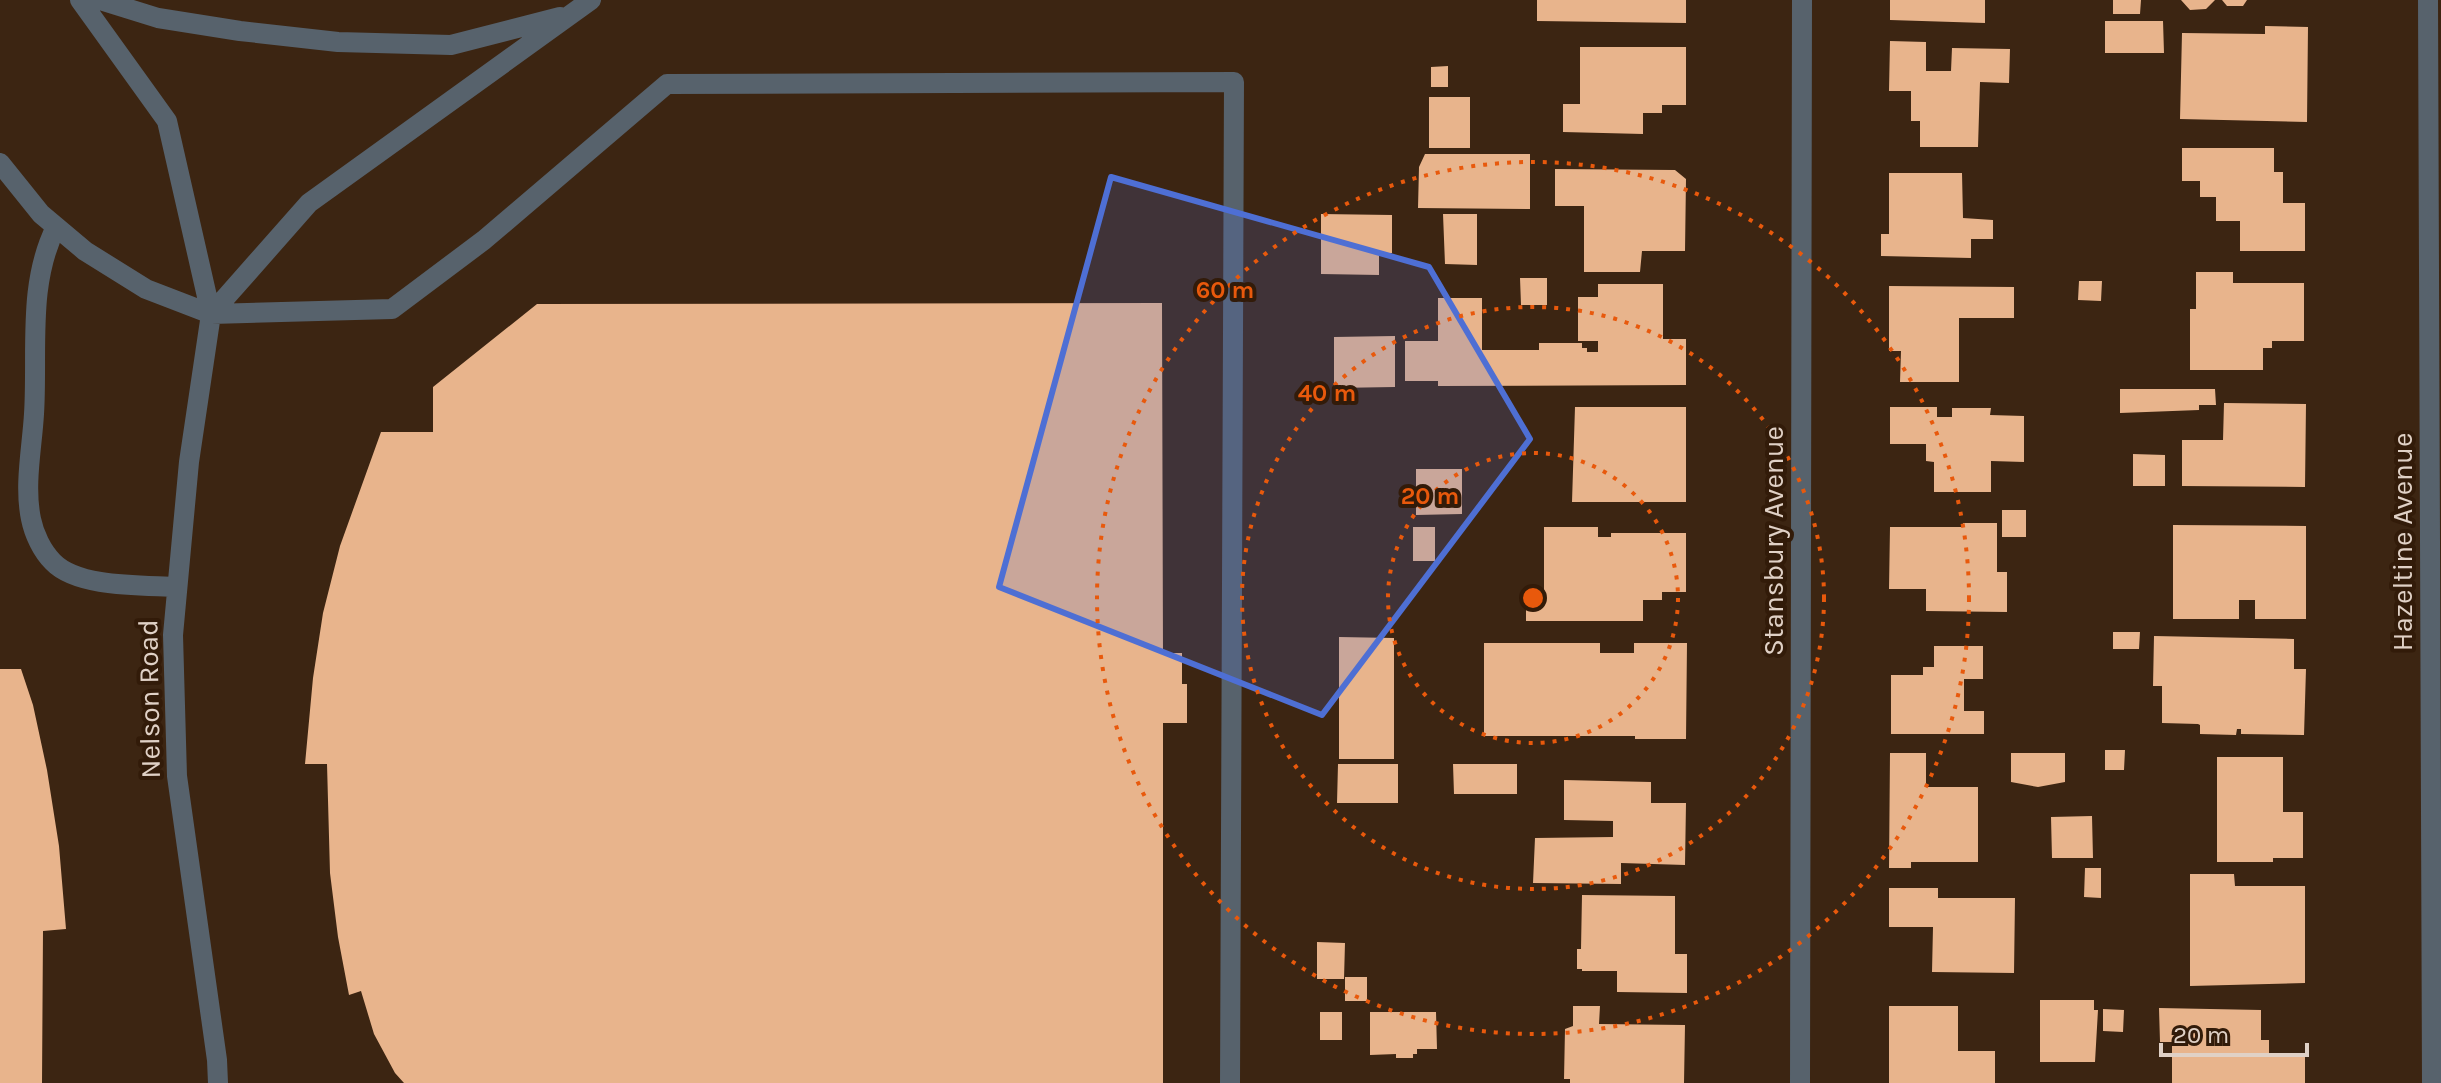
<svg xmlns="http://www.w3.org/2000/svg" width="2441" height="1083" font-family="Karla,sans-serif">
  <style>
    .building { fill: #e8b48c }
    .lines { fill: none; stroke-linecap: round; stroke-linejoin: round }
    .minor { stroke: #57626c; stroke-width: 20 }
    .marked { fill: #4e6fd4; fill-opacity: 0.2; stroke: #4e6fd4; stroke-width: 6; stroke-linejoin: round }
    .ring { fill: none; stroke: #e8590c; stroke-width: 4; stroke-dasharray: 4 8 }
    .labels { text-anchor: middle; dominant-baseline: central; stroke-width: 8; stroke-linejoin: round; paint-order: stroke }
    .street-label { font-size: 28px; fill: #e0d1c6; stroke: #321b09 }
    .centre { fill: #e8590c; stroke: #321b09; stroke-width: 4 }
    .ring-label { font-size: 24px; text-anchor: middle; font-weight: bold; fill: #e8590c; stroke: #321b09; stroke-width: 8; stroke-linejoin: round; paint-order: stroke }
  </style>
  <rect width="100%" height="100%" fill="#3c2512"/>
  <path class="building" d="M 1537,0 L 1686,0 L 1686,23 L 1537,21 Z
    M 1890,0 L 1985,0 L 1985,23 L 1890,20 Z
    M 2113,0 L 2141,0 L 2140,14 L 2113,14 Z
    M 2181,0 L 2215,0 L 2206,9 L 2190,10 Z
    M 2222,0 L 2247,0 L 2243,6 L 2227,6 Z
    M 2105,21 L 2163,21 L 2164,53 L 2105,53 Z
    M 2265,26 L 2308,27 L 2307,122 L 2180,119 L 2182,33 L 2265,34 Z
    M 1890,41 L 1926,42 L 1926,71 L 1951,71 L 1952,48 L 2010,49 L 2009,83 L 1980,82 L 1978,147 L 1920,147 L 1920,121 L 1911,121 L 1911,91 L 1889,91 Z
    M 1580,47 L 1686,47 L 1686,105 L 1662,105 L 1662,113 L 1643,113 L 1643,134 L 1563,132 L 1563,104 L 1580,104 Z
    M 1448,66 L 1448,87 L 1431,87 L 1431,67 Z
    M 1429,97 L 1470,97 L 1470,148 L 1429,148 Z
    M 2182,148 L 2274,148 L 2274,172 L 2283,172 L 2283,203 L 2305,203 L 2305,251 L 2240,251 L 2240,221 L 2216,221 L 2216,197 L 2200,197 L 2200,181 L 2182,181 Z
    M 1425,154 L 1530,154 L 1530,209 L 1418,208 L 1419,167 Z
    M 1555,169 L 1675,170 L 1686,179 L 1685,251 L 1642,251 L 1640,272 L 1584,272 L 1584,206 L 1555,206 Z
    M 1889,173 L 1962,173 L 1963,218 L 1993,220 L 1993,239 L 1971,239 L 1971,258 L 1881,256 L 1881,234 L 1889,234 Z
    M 1321,214 L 1392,215 L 1392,253 L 1379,253 L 1379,275 L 1321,274 Z
    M 1443,214 L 1477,214 L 1477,265 L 1445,264 Z
    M 2196,272 L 2233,272 L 2233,283 L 2304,283 L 2304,341 L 2272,341 L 2272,348 L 2263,348 L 2263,370 L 2190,370 L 2190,309 L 2196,309 Z
    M 1520,278 L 1547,278 L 1547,305 L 1521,305 Z
    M 2079,281 L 2102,281 L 2101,301 L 2078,300 Z
    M 1598,284 L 1663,284 L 1663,339 L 1686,339 L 1686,385 L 1438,386 L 1438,381 L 1405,381 L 1405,341 L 1438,341 L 1438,298 L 1482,298 L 1482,350 L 1539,350 L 1539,343 L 1582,343 L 1582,348 L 1587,348 L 1587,352 L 1598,352 L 1598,341 L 1578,341 L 1578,297 L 1598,297 Z
    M 1889,286 L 2014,287 L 2014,318 L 1959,318 L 1959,382 L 1900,382 L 1901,351 L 1889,351 Z
    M 1162,303 L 1163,653 L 1182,653 L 1182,684 L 1187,684 L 1187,723 L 1163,723 L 1163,1083 L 404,1083 L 395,1073 L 374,1034 L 361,991 L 349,995 L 338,937 L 330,873 L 327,764 L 305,764 L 313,678 L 323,613 L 340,546 L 381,432 L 433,432 L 433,387 L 537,304 Z
    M 1395,336 L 1395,387 L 1334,388 L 1334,337 Z
    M 2120,389 L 2215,389 L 2216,405 L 2199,405 L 2199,410 L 2120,413 Z
    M 2224,403 L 2306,404 L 2305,487 L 2182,486 L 2182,440 L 2223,440 Z
    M 1575,407 L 1686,407 L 1686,502 L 1572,502 Z
    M 1890,407 L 1937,407 L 1937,417 L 1952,417 L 1952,408 L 1991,408 L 1990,415 L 2024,416 L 2024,462 L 1991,461 L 1991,492 L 1934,492 L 1934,462 L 1926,461 L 1926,444 L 1890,444 Z
    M 2133,454 L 2165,455 L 2165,486 L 2133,486 Z
    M 1416,469 L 1462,469 L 1462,514 L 1416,515 Z
    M 2002,510 L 2026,510 L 2026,537 L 2002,537 Z
    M 1963,523 L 1997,523 L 1997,572 L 2007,572 L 2007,612 L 1926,611 L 1926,589 L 1889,589 L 1890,527 L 1963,527 Z
    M 2173,525 L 2306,526 L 2306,619 L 2255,619 L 2255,600 L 2239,600 L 2239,619 L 2173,619 Z
    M 1413,527 L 1435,527 L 1435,561 L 1413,561 Z
    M 1544,527 L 1598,527 L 1598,537 L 1611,537 L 1611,533 L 1686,533 L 1686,592 L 1662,592 L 1662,600 L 1643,600 L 1643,621 L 1526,621 L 1526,592 L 1544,592 Z
    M 2113,632 L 2140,632 L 2139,649 L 2113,649 Z
    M 2154,636 L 2294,639 L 2294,669 L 2306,669 L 2304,735 L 2241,734 L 2241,729 L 2237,729 L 2236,735 L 2200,734 L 2200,725 L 2198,724 L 2162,723 L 2162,686 L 2153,686 Z
    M 1339,637 L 1394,638 L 1394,759 L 1339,759 Z
    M 1484,643 L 1600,643 L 1600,653 L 1634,653 L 1634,643 L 1687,643 L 1686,739 L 1635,739 L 1635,736 L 1484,736 Z
    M 1934,646 L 1983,646 L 1983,679 L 1964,679 L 1964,711 L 1984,711 L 1984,734 L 1891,734 L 1891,675 L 1923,675 L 1923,667 L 1934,667 Z
    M 0,669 L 21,669 L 33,705 L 47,770 L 59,846 L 66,929 L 43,931 L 42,1083 L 0,1083 Z
    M 2105,750 L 2125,750 L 2124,770 L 2105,770 Z
    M 1890,753 L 1926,753 L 1926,787 L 1978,787 L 1978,862 L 1911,862 L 1911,868 L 1889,868 Z
    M 2011,753 L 2065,753 L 2065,782 L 2038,787 L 2011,782 Z
    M 2217,757 L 2283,757 L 2283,812 L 2303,812 L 2303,858 L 2273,858 L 2273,862 L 2217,862 Z
    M 1338,764 L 1398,764 L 1398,803 L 1337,803 Z
    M 1453,764 L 1517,764 L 1517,794 L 1454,794 Z
    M 1564,780 L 1651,782 L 1651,803 L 1686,803 L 1685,865 L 1621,863 L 1621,884 L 1533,883 L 1535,838 L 1613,837 L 1613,821 L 1564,820 Z
    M 2092,816 L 2093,858 L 2052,858 L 2051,817 Z
    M 2085,868 L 2101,868 L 2101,898 L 2084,897 Z
    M 2190,874 L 2234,874 L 2235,886 L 2305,886 L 2305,983 L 2190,986 Z
    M 1889,888 L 1938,888 L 1938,898 L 2015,898 L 2014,973 L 1932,972 L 1933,927 L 1889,927 Z
    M 1582,895 L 1675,896 L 1675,954 L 1687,954 L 1687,993 L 1617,992 L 1617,971 L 1582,971 L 1582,969 L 1577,969 L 1577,949 L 1581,949 Z
    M 1317,942 L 1345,943 L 1344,979 L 1317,979 Z
    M 1345,977 L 1367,977 L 1367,1001 L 1345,1001 Z
    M 2040,1000 L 2094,1000 L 2094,1010 L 2098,1010 L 2095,1062 L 2040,1062 Z
    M 1573,1006 L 1600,1006 L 1599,1024 L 1685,1025 L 1684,1083 L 1570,1083 L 1570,1079 L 1564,1079 L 1565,1029 L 1573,1026 Z
    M 1889,1006 L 1958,1006 L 1958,1051 L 1995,1051 L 1995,1083 L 1889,1083 Z
    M 2159,1008 L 2261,1010 L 2261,1040 L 2269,1040 L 2269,1057 L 2305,1057 L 2305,1083 L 2172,1083 L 2172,1042 L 2160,1042 Z
    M 2103,1009 L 2124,1010 L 2123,1032 L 2103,1031 Z
    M 1320,1012 L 1342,1012 L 1342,1040 L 1320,1040 Z
    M 1370,1012 L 1436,1012 L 1437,1049 L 1417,1049 L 1417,1054 L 1413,1054 L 1413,1058 L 1396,1058 L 1396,1054 L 1370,1055 Z"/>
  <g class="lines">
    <path class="minor" d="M 80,0 L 167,121 L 211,314 L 189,462 L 173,635 L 177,776 L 217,1060 L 218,1083
      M 100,0 L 158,18 L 240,31 L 338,42 L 451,45 L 560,17
      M 2428,0 L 2432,1083
      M 0,163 L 41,214 L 85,251 L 146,289 L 211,314 L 392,309 L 484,240 L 667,84 L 1234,82 L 1230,1083
      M 56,227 C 27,285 38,351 34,414 C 32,448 24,485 31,519 C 34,534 42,551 53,562 C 78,588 143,585 177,587
      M 211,314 L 309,203 L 591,0
      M 1800,1083 L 1802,0"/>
  </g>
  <path class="marked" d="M 1111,177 L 1429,267 L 1530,439 L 1322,715 L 999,587 Z"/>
  <g class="ring">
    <circle cx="1533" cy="598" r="145"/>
    <circle cx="1533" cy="598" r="291"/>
    <circle cx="1533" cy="598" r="436"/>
  </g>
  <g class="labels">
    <g class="street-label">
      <text transform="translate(1773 541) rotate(-90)">Stansbury Avenue</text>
      <text transform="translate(2402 542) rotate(-90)">Hazeltine Avenue</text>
      <text transform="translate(149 699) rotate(-91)">Nelson Road</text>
    </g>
  </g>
  <circle cx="1533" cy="598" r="12" class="centre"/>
  <g class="ring-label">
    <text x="1225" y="298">60 m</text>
    <text x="1327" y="401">40 m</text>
    <text x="1430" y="504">20 m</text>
  </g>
  <path d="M2161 1043v12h146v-12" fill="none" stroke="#e0d1c6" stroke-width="4"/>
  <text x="2173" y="1043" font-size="24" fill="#e0d1c6" stroke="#321b09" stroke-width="6" paint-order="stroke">20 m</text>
</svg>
